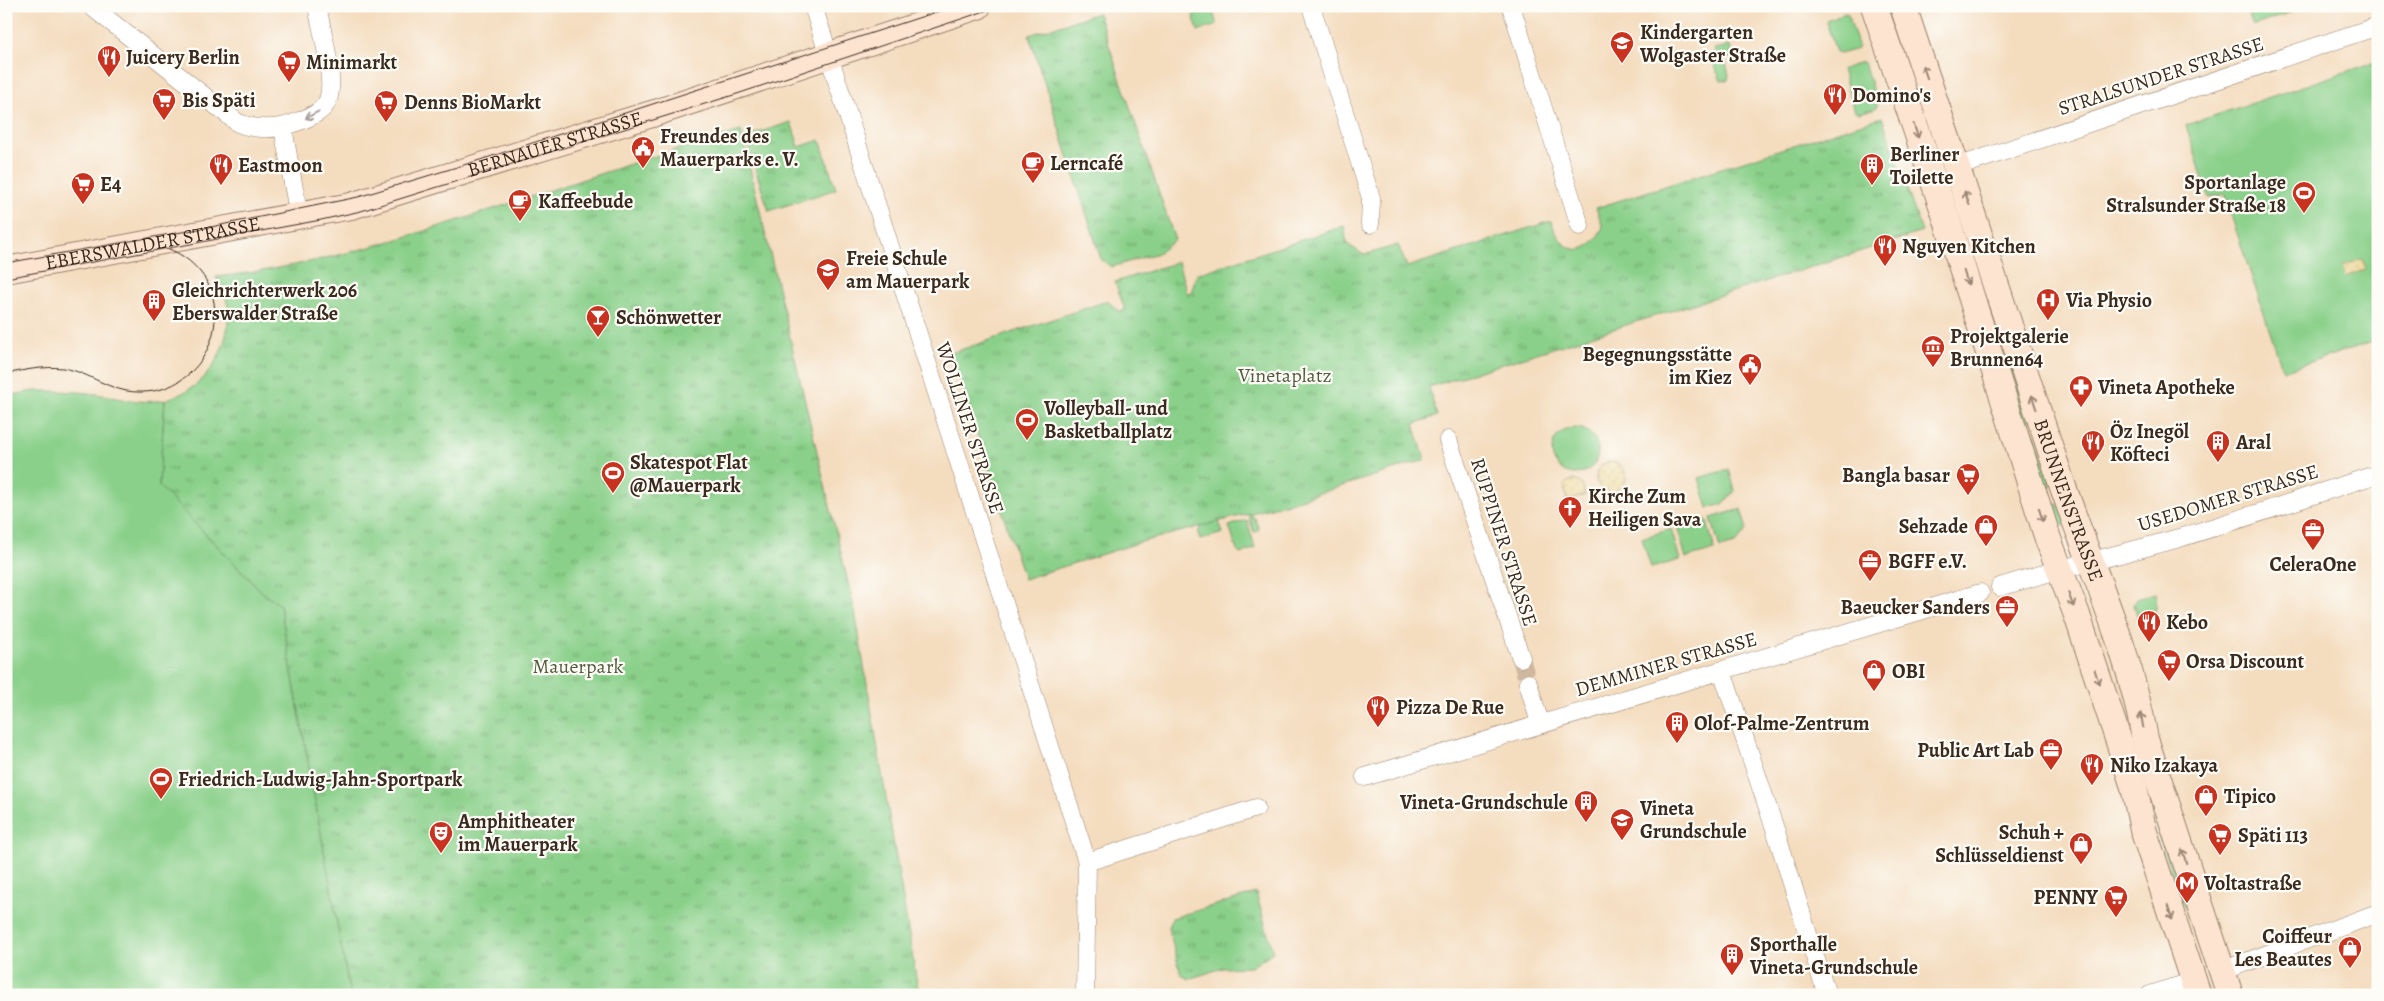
<svg xmlns="http://www.w3.org/2000/svg" width="2384" height="1001" font-family="Alegreya,serif">
  <style>
    .green { fill: #8ad08a; stroke: #627d54 }
    .sand { fill: url(#sand-dots); stroke: #94825e }
    .park { fill: url(#park-tufts); stroke: #627d54 }
    .lines { fill: none; stroke-linecap: round; stroke-linejoin: round }
    .minor-tunnel { stroke: #cfb89e; stroke-width: 18; stroke-dasharray: 18 9; stroke-linecap: butt }
    .minor-casing { stroke: #98836e; stroke-width: 19 }
    .secondary-casing { stroke: #98836e; stroke-width: 28 }
    .minor { stroke: #fff; stroke-width: 18 }
    .secondary { stroke: #fde4d0; stroke-width: 26 }
    .tram { stroke: #3b2a1e; stroke-width: 1 }
    .oneway { stroke: #9c8777 }
    .oneway2 { stroke: #a79f9a }
    .labels { text-anchor: middle; dominant-baseline: central; stroke-width: 4.5; stroke-linejoin: round; paint-order: stroke }
    .poi-label { font-size: 20px; font-weight: bold; fill: #3b2a1e; stroke: #fdfcf7; text-anchor: start }
    .street-label { font-size: 20px; fill: #3b2a1e; stroke: #fdfcf7 }
    .park-label { font-size: 20px; fill: #535c3e; stroke: #fdfcf7 }
  </style>
  <defs>
    <pattern id="sand-dots" width="8" height="8" patternUnits="userSpaceOnUse" patternTransform="scale(1.25)"><rect width="8" height="8" fill="#eeda9e"/><path d="M2 2h.1M6 6h.1" fill="none" stroke="#cdbb88" stroke-width="1.8" stroke-linecap="round"/></pattern>
    <pattern id="park-tufts" width="24" height="20" patternUnits="userSpaceOnUse" patternTransform="scale(1.25)"><rect width="24" height="20" fill="#8ad08a"/><path d="M3 7l-1-3M5 7V3M7 7l1-3M15 17l-1-3M17 17v-4M19 17l1-3" fill="none" stroke="#72a970"/></pattern>
  </defs>
  <rect width="100%" height="100%" fill="#fdfcf7"/>
  <filter id="ink" filterUnits="userSpaceOnUse"><feTurbulence type="fractalNoise" baseFrequency=".02" numOctaves="2"/><feDisplacementMap in="SourceGraphic" scale="10" xChannelSelector="R" yChannelSelector="G"/><feConvolveMatrix kernelMatrix="1 2 1 2 8 2 1 2 1" color-interpolation-filters="sRGB"/></filter>
  <filter id="wash" filterUnits="userSpaceOnUse"><feTurbulence type="fractalNoise" baseFrequency=".0096" numOctaves="4" result="noise"/><feDisplacementMap in="SourceGraphic" scale="20" xChannelSelector="R" yChannelSelector="G"/><feGaussianBlur stdDeviation="1.12" result="paint"/><feColorMatrix in="noise" values="0 0 0 0 0 0 0 0 0 0 0 0 0 0 0 0 0 1.4 0 .05"/><feComposite in="paint" operator="in"/></filter>
  <g filter="url(#wash)">
    <rect width="100%" height="100%" fill="#f4dcbe"/>
    <path class="green" d="M 2246,6 L 2295,6 L 2297,10 L 2253,26 Z
      M 1845,13 L 1848,14 L 1858,45 L 1857,49 L 1840,54 L 1836,52 L 1826,22 L 1828,19 Z
      M 2378,61 L 2378,340 L 2283,371 L 2224,194 L 2209,198 L 2186,125 Z
      M 1861,62 L 1864,63 L 1877,104 L 1876,108 L 1859,113 L 1855,111 L 1842,70 Z
      M 1966,224 L 2052,486 L 2049,488 L 2045,488 L 1959,227 Z
      M 34,391 C 60,391 87,391 112,397 C 131,401 145,403 165,400 L 159,486 L 265,595 L 280,605 L 350,995 L 6,995 L 6,396 Z
      M1552 451a23 23 0 1 1 46 0a23 23 0 1 1-46 0Z
      M 1729,469 L 1735,491 L 1723,504 L 1708,508 L 1699,478 Z
      M 2058,504 L 2067,524 L 2057,528 L 2051,509 L 2053,505 Z
      M 1251,507 L 1252,518 L 1255,518 L 1259,530 L 1254,532 L 1246,509 Z
      M 1741,509 L 1747,530 L 1735,544 L 1720,548 L 1711,518 Z
      M 1208,510 L 1216,513 L 1223,533 L 1200,540 L 1198,533 Z
      M 1706,519 L 1715,550 L 1686,558 L 1677,527 Z
      M 1247,520 L 1255,548 L 1240,554 L 1237,551 L 1229,526 Z
      M 1671,529 L 1680,560 L 1651,568 L 1642,538 Z
      M 2155,593 C 2159,606 2154,624 2141,630 L 2134,604 L 2137,598 Z
      M 2136,749 L 2190,907 L 2185,908 L 2183,906 L 2132,755 Z"/>
    <path class="sand" d="M 2362,259 L 2366,269 L 2345,277 L 2342,266 Z
      M1596 477a15 15 0 1 1 30 0a15 15 0 1 1-30 0Z
      M 1575,480 L 1582,484 L 1585,495 L 1567,501 L 1564,485 L 1569,481 Z"/>
    <path class="park" d="M 1212,9 L 1217,25 L 1198,31 L 1193,15 Z
      M 1098,13 L 1175,240 L 1158,253 L 1111,267 L 1101,259 L 1029,35 Z
      M 1730,46 L 1733,57 L 1725,59 L 1729,75 L 1728,80 L 1721,81 L 1713,62 L 1715,49 Z
      M 1882,117 L 1922,232 L 1429,387 L 1437,416 L 1414,424 L 1425,460 L 1278,506 L 1141,542 L 1024,579 L 951,353 L 1107,301 L 1120,312 L 1125,310 L 1115,282 L 1178,262 L 1187,293 L 1191,292 L 1197,274 L 1344,226 L 1347,244 L 1364,255 L 1398,245 L 1407,267 L 1551,221 C 1562,254 1586,261 1603,227 L 1596,208 Z
      M 791,122 L 799,147 L 820,140 L 836,189 L 769,211 L 745,137 Z
      M 741,131 L 855,612 L 919,995 L 350,995 L 280,605 L 265,595 L 159,486 L 165,400 C 174,396 185,393 193,387 C 218,370 235,328 226,298 C 224,291 219,284 216,277 C 310,267 392,242 481,213 C 567,185 653,155 741,131 Z
      M 1256,893 L 1273,952 L 1251,967 L 1222,968 L 1189,979 L 1181,975 L 1168,927 L 1172,918 Z"/>
  </g>
  <g filter="url(#ink)">
    <g class="lines">
      <path class="minor-tunnel" d="M 1521,658 L 1528,683"/>
      <g class="minor-casing">
        <path id="minor" d="M 91,6 L 238,123 C 257,130 278,130 297,122 C 307,118 320,114 326,104 C 338,85 321,29 317,6
          M 813,6 L 1087,862 L 1085,995
          M 1311,6 L 1371,198 L 1370,224
          M 1511,6 L 1580,226
          M 283,128 L 299,217
          M 1957,167 L 2378,26
          M 1448,440 L 1521,658
          M 2000,587 C 2059,568 2120,555 2179,538 C 2246,518 2312,495 2378,474
          M 1722,671 L 1776,832 L 1827,995
          M 1528,683 L 1540,723
          M 1365,777 L 1980,593
          M 1087,862 L 1256,808
          M 2222,971 L 2378,913
          M 2150,995 L 2193,981"/>
      </g>
      <g class="secondary-casing">
        <g id="secondary">
          <path d="M 1874,6 L 1946,217 L 2048,539 L 2077,615 L 2134,787 L 2143,829 L 2198,995"/>
          <path id="s1" d="M 1903,6 C 1956,164 2008,323 2061,481 C 2090,567 2130,649 2145,739 L 2230,995"/>
          <path id="s2" d="M 6,270 L 351,206 L 655,113 L 978,6"/>
        </g>
      </g>
      <use href="#minor" class="minor"/>
      <use href="#secondary" class="secondary"/>
      <path class="tram" d="M 6,263 L 216,226 L 358,197 L 480,160 L 955,6
        M 6,278 L 321,220 L 361,211 L 740,93 L 1000,6
        M 6,374 C 24,370 44,366 63,368 C 89,372 110,392 138,392 C 190,394 226,343 212,294 C 206,274 189,257 169,249"/>
    </g>
    <defs><path id="oneway-shaft" d="M-6 0H5M1.5-3L5.5 0L1.5 3" fill="none" stroke-width="1.6" stroke-linecap="round" stroke-linejoin="round" transform="scale(1.25)"/></defs>
    <g class="oneway">
      <use href="#oneway-shaft" transform="translate(1925 72) rotate(-109)"/>
      <use href="#oneway-shaft" transform="translate(1916 131) rotate(71)"/>
      <use href="#oneway-shaft" transform="translate(1967 198) rotate(-109)"/>
      <use href="#oneway-shaft" transform="translate(1966 278) rotate(72)"/>
      <use href="#oneway-shaft" transform="translate(2034 402) rotate(-108)"/>
      <use href="#oneway-shaft" transform="translate(2041 515) rotate(72)"/>
      <use href="#oneway-shaft" transform="translate(2071 600) rotate(69)"/>
      <use href="#oneway-shaft" transform="translate(2097 677) rotate(72)"/>
      <use href="#oneway-shaft" transform="translate(2142 720) rotate(-99)"/>
      <use href="#oneway-shaft" transform="translate(2184 856) rotate(-108)"/>
      <use href="#oneway-shaft" transform="translate(2170 913) rotate(72)"/>
    </g>
    <use class="oneway2" href="#oneway-shaft" transform="translate(312 115) rotate(152)"/>
  </g>
  <defs>
    <g id="school-pin" transform="scale(1.25)"><path d="M0 17L-7.5 6A9.5 9.5 0 1 1 7.5 6Z" fill="#c8321e" stroke="#fdfcf7"/><path d="M0-5L7-2L0 1L-7-2ZM-4 1L0 2.5L4 1V4Q0 6-4 4Z" fill="#fff"/></g>
    <g id="restaurant-pin" transform="scale(1.25)"><path d="M0 17L-7.5 6A9.5 9.5 0 1 1 7.5 6Z" fill="#c8321e" stroke="#fdfcf7"/><path d="M-5-6h1v4h1v-4h1v4h1v-4h1v5L-1.5 .5V6h-2V.5L-5-1ZM5-6V6H3V1.5H1.5Q1.5-4 5-6Z" fill="#fff"/></g>
    <g id="supermarket-pin" transform="scale(1.25)"><path d="M0 17L-7.5 6A9.5 9.5 0 1 1 7.5 6Z" fill="#c8321e" stroke="#fdfcf7"/><path d="M-6-5.5h2.5l.6 2H6L4.5 2H-2.5L-4.4-4H-6ZM-1.5 3.2a1.3 1.3 0 1 0 .1 0ZM3 3.2a1.3 1.3 0 1 0 .1 0Z" fill="#fff"/></g>
    <g id="civic-pin" transform="scale(1.25)"><path d="M0 17L-7.5 6A9.5 9.5 0 1 1 7.5 6Z" fill="#c8321e" stroke="#fdfcf7"/><path d="M-.6-6.5H3V-4.5H.6V-3L4-1V1h2V6H-6V1h2V-1L-.6-3ZM-1.2 2.5V6h2.4V2.5Z" fill="#fff"/></g>
    <g id="cafe-pin" transform="scale(1.25)"><path d="M0 17L-7.5 6A9.5 9.5 0 1 1 7.5 6Z" fill="#c8321e" stroke="#fdfcf7"/><path d="M-5.5-4.5H6V0H3Q3 3.5 0 3.5H-2.5Q-5.5 3.5-5.5 0ZM3-3.2v2h1.7v-2ZM-6 4.5H4V6H-6Z" fill="#fff"/></g>
    <g id="building-pin" transform="scale(1.25)"><path d="M0 17L-7.5 6A9.5 9.5 0 1 1 7.5 6Z" fill="#c8321e" stroke="#fdfcf7"/><path d="M-4-6H4V6H1V3H-1V6H-4ZM-2.5-4.3h1.7v1.8h-1.7ZM.8-4.3h1.7v1.8H.8ZM-2.5-1h1.7V.8h-1.7ZM.8-1h1.7V.8H.8Z" fill="#fff"/></g>
    <g id="stadium-pin" transform="scale(1.25)"><path d="M0 17L-7.5 6A9.5 9.5 0 1 1 7.5 6Z" fill="#c8321e" stroke="#fdfcf7"/><path d="M0-5a6.5 5 0 1 0 0 10a6.5 5 0 1 0 0-10ZM-3.5-1.8h7v3.6h-7Z" fill="#fff"/></g>
    <g id="hospital-pin" transform="scale(1.25)"><path d="M0 17L-7.5 6A9.5 9.5 0 1 1 7.5 6Z" fill="#c8321e" stroke="#fdfcf7"/><path d="M-5-5h3v3.5h4V-5h3V5h-3V1.5h-4V5h-3Z" fill="#fff"/></g>
    <g id="bar-pin" transform="scale(1.25)"><path d="M0 17L-7.5 6A9.5 9.5 0 1 1 7.5 6Z" fill="#c8321e" stroke="#fdfcf7"/><path d="M-6-5H6L.8 .8V4.5H3.5V6h-7V4.5H-.8V.8Z" fill="#fff"/></g>
    <g id="museum-pin" transform="scale(1.25)"><path d="M0 17L-7.5 6A9.5 9.5 0 1 1 7.5 6Z" fill="#c8321e" stroke="#fdfcf7"/><path d="M0-6L6-3V-2H-6V-3ZM-5-1h2V3h-2ZM-1-1h2V3h-2ZM3-1h2V3H3ZM-6 4H6V6H-6Z" fill="#fff"/></g>
    <g id="pharmacy-pin" transform="scale(1.25)"><path d="M0 17L-7.5 6A9.5 9.5 0 1 1 7.5 6Z" fill="#c8321e" stroke="#fdfcf7"/><path d="M-2-6h4v4h4v4h-4v4h-4v-4h-4v-4h4Z" fill="#fff"/></g>
    <g id="church-pin" transform="scale(1.25)"><path d="M0 17L-7.5 6A9.5 9.5 0 1 1 7.5 6Z" fill="#c8321e" stroke="#fdfcf7"/><path d="M-1.2-6h2.4v3.5h3.3v2.4h-3.3V6h-2.4V-.1h-3.3v-2.4h3.3Z" fill="#fff"/></g>
    <g id="shop-pin" transform="scale(1.25)"><path d="M0 17L-7.5 6A9.5 9.5 0 1 1 7.5 6Z" fill="#c8321e" stroke="#fdfcf7"/><path d="M-5-2.5h2.3a2.7 3.5 0 0 1 5.4 0H5L5.5 6h-11ZM-1.5-2.5h3a1.5 2.3 0 0 0-3 0Z" fill="#fff"/></g>
    <g id="office-pin" transform="scale(1.25)"><path d="M0 17L-7.5 6A9.5 9.5 0 1 1 7.5 6Z" fill="#c8321e" stroke="#fdfcf7"/><path d="M-6-3h4V-5.5h4V-3h4V5H-6ZM-1-4.5V-3h2v-1.5ZM-6 0V1H6V0Z" fill="#fff"/></g>
    <g id="theatre-pin" transform="scale(1.25)"><path d="M0 17L-7.5 6A9.5 9.5 0 1 1 7.5 6Z" fill="#c8321e" stroke="#fdfcf7"/><path d="M-5-5.5Q0-4 5-5.5V0Q5 5 0 6Q-5 5-5 0ZM-3.3-2.5H-1v1.5H-3.3ZM1-2.5H3.3v1.5H1ZM-2.8 1Q0 5.5 2.8 1Z" fill="#fff"/></g>
    <g id="metro-pin" transform="scale(1.25)"><path d="M0 17L-7.5 6A9.5 9.5 0 1 1 7.5 6Z" fill="#c8321e" stroke="#fdfcf7"/><path d="M-5.5 5V-5H-3L0 0L3-5H5.5V5H3V-.5L0 4L-3-.5V5Z" fill="#fff"/></g>
  </defs>
  <g fill-rule="evenodd">
    <use href="#school-pin" x="1622" y="43"/>
    <use href="#restaurant-pin" x="109" y="57"/>
    <use href="#supermarket-pin" x="289" y="62"/>
    <use href="#restaurant-pin" x="1835" y="95"/>
    <use href="#supermarket-pin" x="164" y="100"/>
    <use href="#supermarket-pin" x="386" y="102"/>
    <use href="#civic-pin" x="643" y="148"/>
    <use href="#cafe-pin" x="1033" y="163"/>
    <use href="#restaurant-pin" x="221" y="165"/>
    <use href="#building-pin" x="1872" y="165"/>
    <use href="#supermarket-pin" x="83" y="184"/>
    <use href="#stadium-pin" x="2304" y="193"/>
    <use href="#cafe-pin" x="520" y="201"/>
    <use href="#restaurant-pin" x="1885" y="246"/>
    <use href="#school-pin" x="828" y="270"/>
    <use href="#hospital-pin" x="2048" y="300"/>
    <use href="#building-pin" x="154" y="301"/>
    <use href="#bar-pin" x="598" y="317"/>
    <use href="#museum-pin" x="1933" y="347"/>
    <use href="#civic-pin" x="1750" y="365"/>
    <use href="#pharmacy-pin" x="2081" y="387"/>
    <use href="#stadium-pin" x="1027" y="420"/>
    <use href="#restaurant-pin" x="2093" y="442"/>
    <use href="#building-pin" x="2218" y="442"/>
    <use href="#stadium-pin" x="613" y="473"/>
    <use href="#supermarket-pin" x="1968" y="475"/>
    <use href="#church-pin" x="1570" y="508"/>
    <use href="#shop-pin" x="1986" y="526"/>
    <use href="#office-pin" x="2313" y="530"/>
    <use href="#office-pin" x="1870" y="561"/>
    <use href="#office-pin" x="2007" y="607"/>
    <use href="#restaurant-pin" x="2149" y="622"/>
    <use href="#supermarket-pin" x="2169" y="661"/>
    <use href="#shop-pin" x="1874" y="671"/>
    <use href="#restaurant-pin" x="1378" y="707"/>
    <use href="#building-pin" x="1677" y="723"/>
    <use href="#office-pin" x="2051" y="750"/>
    <use href="#restaurant-pin" x="2092" y="765"/>
    <use href="#stadium-pin" x="161" y="779"/>
    <use href="#shop-pin" x="2206" y="796"/>
    <use href="#building-pin" x="1586" y="802"/>
    <use href="#school-pin" x="1622" y="820"/>
    <use href="#theatre-pin" x="441" y="833"/>
    <use href="#supermarket-pin" x="2220" y="835"/>
    <use href="#shop-pin" x="2081" y="844"/>
    <use href="#metro-pin" x="2187" y="883"/>
    <use href="#supermarket-pin" x="2116" y="897"/>
    <use href="#shop-pin" x="2350" y="948"/>
    <use href="#building-pin" x="1732" y="955"/>
  </g>
  <g class="labels">
    <g class="poi-label">
      <text x="1640" y="32">Kindergarten<tspan x="1640" dy="23">Wolgaster Straße</tspan></text>
      <text x="126" y="57">Juicery Berlin</text>
      <text x="306" y="62">Minimarkt</text>
      <text x="1852" y="95">Domino's</text>
      <text x="182" y="100">Bis Späti</text>
      <text x="404" y="102">Denns BioMarkt</text>
      <text x="660" y="136">Freundes des<tspan x="660" dy="23">Mauerparks e. V.</tspan></text>
      <text x="1890" y="154">Berliner<tspan x="1890" dy="23">Toilette</tspan></text>
      <text x="1050" y="163">Lerncafé</text>
      <text x="238" y="165">Eastmoon</text>
      <text x="2286" y="182" text-anchor="end">Sportanlage<tspan x="2286" dy="23">Stralsunder Straße 18</tspan></text>
      <text x="100" y="184">E4</text>
      <text x="538" y="201">Kaffeebude</text>
      <text x="1902" y="246">Nguyen Kitchen</text>
      <text x="846" y="258">Freie Schule<tspan x="846" dy="23">am Mauerpark</tspan></text>
      <text x="172" y="290">Gleichrichterwerk 206<tspan x="172" dy="23">Eberswalder Straße</tspan></text>
      <text x="2066" y="300">Via Physio</text>
      <text x="616" y="317">Schönwetter</text>
      <text x="1950" y="336">Projektgalerie<tspan x="1950" dy="23">Brunnen64</tspan></text>
      <text x="1732" y="354" text-anchor="end">Begegnungsstätte<tspan x="1732" dy="23">im Kiez</tspan></text>
      <text x="2098" y="387">Vineta Apotheke</text>
      <text x="1044" y="408">Volleyball- und<tspan x="1044" dy="23">Basketballplatz</tspan></text>
      <text x="2110" y="431">Öz Inegöl<tspan x="2110" dy="23">Köfteci</tspan></text>
      <text x="2236" y="442">Aral</text>
      <text x="630" y="462">Skatespot Flat<tspan x="630" dy="23">@Mauerpark</tspan></text>
      <text x="1950" y="475" text-anchor="end">Bangla basar</text>
      <text x="1588" y="496">Kirche Zum<tspan x="1588" dy="23">Heiligen Sava</tspan></text>
      <text x="1968" y="526" text-anchor="end">Sehzade</text>
      <text x="1888" y="561">BGFF e.V.</text>
      <text x="2313" y="564" text-anchor="middle">CeleraOne</text>
      <text x="1990" y="607" text-anchor="end">Baeucker Sanders</text>
      <text x="2166" y="622">Kebo</text>
      <text x="2186" y="661">Orsa Discount</text>
      <text x="1892" y="671">OBI</text>
      <text x="1396" y="707">Pizza De Rue</text>
      <text x="1694" y="723">Olof-Palme-Zentrum</text>
      <text x="2034" y="750" text-anchor="end">Public Art Lab</text>
      <text x="2110" y="765">Niko Izakaya</text>
      <text x="178" y="779">Friedrich-Ludwig-Jahn-Sportpark</text>
      <text x="2224" y="796">Tipico</text>
      <text x="1568" y="802" text-anchor="end">Vineta-Grundschule</text>
      <text x="1640" y="808">Vineta<tspan x="1640" dy="23">Grundschule</tspan></text>
      <text x="458" y="821">Amphitheater<tspan x="458" dy="23">im Mauerpark</tspan></text>
      <text x="2064" y="832" text-anchor="end">Schuh +<tspan x="2064" dy="23">Schlüsseldienst</tspan></text>
      <text x="2238" y="835">Späti 113</text>
      <text x="2204" y="883">Voltastraße</text>
      <text x="2098" y="897" text-anchor="end">PENNY</text>
      <text x="2332" y="936" text-anchor="end">Coiffeur<tspan x="2332" dy="23">Les Beautes</tspan></text>
      <text x="1750" y="944">Sporthalle<tspan x="1750" dy="23">Vineta-Grundschule</tspan></text>
    </g>
    <g class="street-label">
      <text transform="translate(2161 76) rotate(-18)">STRALSUNDER STRASSE</text>
      <text stroke="none"><textPath href="#s2" startOffset="564">BERNAUER STRASSE</textPath></text>
      <text stroke="none"><textPath href="#s2" startOffset="149">EBERSWALDER STRASSE</textPath></text>
      <text transform="translate(970 428) rotate(72)">WOLLINER STRASSE</text>
      <text transform="translate(2228 498) rotate(-17)">USEDOMER STRASSE</text>
      <text stroke="none"><textPath href="#s1" startOffset="521">BRUNNENSTRASSE</textPath></text>
      <text transform="translate(1504 542) rotate(72)">RUPPINER STRASSE</text>
      <text transform="translate(1666 664) rotate(-16)">DEMMINER STRASSE</text>
    </g>
    <g class="park-label">
      <text x="1285" y="375">Vinetaplatz</text>
      <text x="578" y="666">Mauerpark</text>
    </g>
  </g>
  <rect width="2384" height="1001" fill="none" stroke="#fdfcf7" stroke-width="25"/>
</svg>
